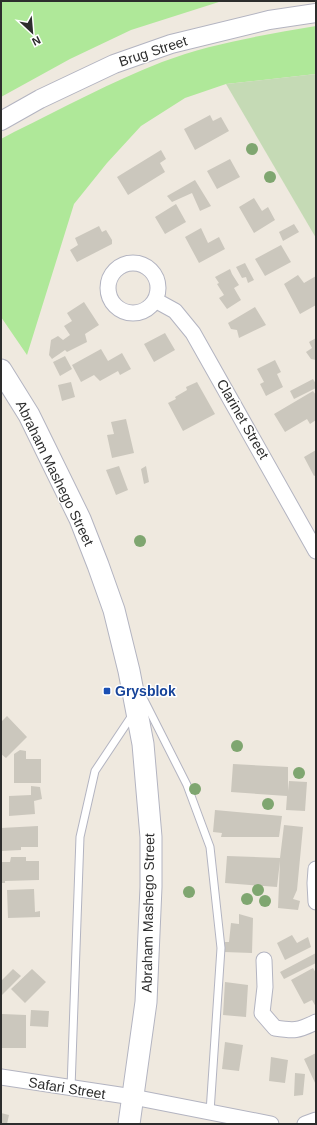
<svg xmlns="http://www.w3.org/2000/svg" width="317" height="1125" font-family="Helvetica,sans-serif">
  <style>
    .green { fill: #afe899 }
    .cemetery { fill: #c5dab5 }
    .building { fill: #cbc7bd }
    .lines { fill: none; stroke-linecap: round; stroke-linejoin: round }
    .service-casing { stroke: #b3b4c1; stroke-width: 9 }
    .minor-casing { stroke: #b3b4c1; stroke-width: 17 }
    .tertiary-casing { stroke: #b3b4c1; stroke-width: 20 }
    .secondary-casing { stroke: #b3b4c1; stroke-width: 23 }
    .service { stroke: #fff; stroke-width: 7 }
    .minor { stroke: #fff; stroke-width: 15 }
    .tertiary { stroke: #fff; stroke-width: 18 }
    .secondary { stroke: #fff; stroke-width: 21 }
    .tree { fill: #7fa670 }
    .transit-dot { fill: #1a4fb4; stroke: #fff; stroke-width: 1.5 }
    .labels { text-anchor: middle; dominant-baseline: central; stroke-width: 3; stroke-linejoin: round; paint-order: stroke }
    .street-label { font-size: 14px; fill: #2d2d2d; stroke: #fff }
    .transit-label { font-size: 14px; font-weight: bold; fill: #164399; stroke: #fff; text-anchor: start }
  </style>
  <rect width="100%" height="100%" fill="#efe9df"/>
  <path class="green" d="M 1,1 L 222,1 L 131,30 L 70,59 L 1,97 Z
    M 316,26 L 316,74 L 226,84 L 185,98 L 141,126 L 107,163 L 74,204 L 27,355 L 1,317 L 1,139 L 14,132 C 63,108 111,82 162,62 C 212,43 264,35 316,26 Z"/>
  <path class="cemetery" d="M 316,74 L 316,238 L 226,84 Z"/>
  <path class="building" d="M 210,115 L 213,121 L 221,117 L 229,131 L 195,150 L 184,129 Z
    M 161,150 L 166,159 L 160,163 L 165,172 L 128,195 L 117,177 Z
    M 230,159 L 240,177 L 217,189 L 207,171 Z
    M 195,180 L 211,206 L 200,211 L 192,193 L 172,202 L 167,196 Z
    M 254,198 L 262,211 L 268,207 L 275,220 L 254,233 L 239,207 Z
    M 176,204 L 186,222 L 165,234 L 155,217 Z
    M 294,224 L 299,232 L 283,241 L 279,232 Z
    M 99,226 L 102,232 L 106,230 L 112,240 L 112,244 L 77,262 L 70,250 L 78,245 L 75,238 Z
    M 201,228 L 208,243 L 219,237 L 225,249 L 199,263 L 185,237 Z
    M 281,245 L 291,262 L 265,276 L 255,259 Z
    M 245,263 L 254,280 L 248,283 L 246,277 L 242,278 L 236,267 Z
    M 230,269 L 232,274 L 239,285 L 234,288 L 241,300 L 227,309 L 219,298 L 224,295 L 217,284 L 219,283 L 215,277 Z
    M 298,275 L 304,283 L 316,276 L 316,305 L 300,314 L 284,284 Z
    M 84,302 L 99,325 L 85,334 L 87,342 L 67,352 L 65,350 L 52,359 L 49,355 L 51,340 L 58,336 L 63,340 L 70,335 L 64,326 L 72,321 L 67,313 Z
    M 255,307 L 266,325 L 239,338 L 237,330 L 231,329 L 228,323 Z
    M 165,333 L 175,350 L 154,362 L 144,344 Z
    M 316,338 L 316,360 L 311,359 L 306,352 L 312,348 L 309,342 Z
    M 101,349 L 108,361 L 122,353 L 131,369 L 120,375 L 118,371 L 100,381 L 94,375 L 81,382 L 72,365 Z
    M 65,356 L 72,369 L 60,376 L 53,362 Z
    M 275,360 L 281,372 L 277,374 L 283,387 L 266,396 L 260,384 L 264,382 L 257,369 Z
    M 313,379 L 316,384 L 316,388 L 294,399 L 290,391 Z
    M 71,382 L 75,397 L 62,401 L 58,385 Z
    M 197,382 L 215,414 L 183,431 L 168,403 L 176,399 L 175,397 L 187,390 L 186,387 Z
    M 313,391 L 316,395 L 316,420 L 310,424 L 307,419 L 285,432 L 274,414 Z
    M 126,419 L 134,453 L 112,458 L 107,435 L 114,434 L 111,422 Z
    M 316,450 L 316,475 L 314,476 L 304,457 Z
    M 119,466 L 128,490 L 116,495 L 106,470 Z
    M 146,466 L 149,482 L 144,484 L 141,469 Z
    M 7,716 L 27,737 L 6,758 L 1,754 L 1,722 Z
    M 20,750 L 26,751 L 26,759 L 41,759 L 41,783 L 14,783 L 14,754 Z
    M 233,764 L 288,767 L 288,791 L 289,781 L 307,782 L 305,811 L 286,810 L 287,796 L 231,792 Z
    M 31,786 L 40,787 L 42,799 L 34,801 L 35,814 L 9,816 L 9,796 L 31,795 Z
    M 215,810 L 282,816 L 279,837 L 221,837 L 222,833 L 213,832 Z
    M 284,825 L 303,827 L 297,890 L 293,899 L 300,901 L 298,910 L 278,908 L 280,861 L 277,887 L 225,883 L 227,856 L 280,858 Z
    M 38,826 L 38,847 L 21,847 L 21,850 L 1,851 L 1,828 Z
    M 11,857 L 26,857 L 26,861 L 39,861 L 39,880 L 5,881 L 5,883 L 1,883 L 1,862 L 10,862 Z
    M 34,889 L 35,912 L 40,911 L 40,917 L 8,918 L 7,890 Z
    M 239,914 L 253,918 L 252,953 L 224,952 L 225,942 L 229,942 L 231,923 L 239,924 Z
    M 292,935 L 297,943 L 308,937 L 311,947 L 285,960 L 277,943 Z
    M 316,953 L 316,963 L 284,979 L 280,972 Z
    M 313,968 L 316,973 L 316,1007 L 312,1000 L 304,1004 L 291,980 Z
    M 13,969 L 21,976 L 2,995 L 1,981 Z
    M 32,969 L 46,982 L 25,1003 L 11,989 Z
    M 225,982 L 248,985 L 246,1017 L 223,1015 Z
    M 31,1010 L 49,1011 L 48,1027 L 30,1026 Z
    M 2,1014 L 26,1015 L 26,1048 L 1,1048 Z
    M 225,1042 L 243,1045 L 239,1071 L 222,1069 Z
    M 316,1053 L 316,1085 L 304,1059 Z
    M 271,1057 L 288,1060 L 285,1083 L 269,1081 Z
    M 295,1073 L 305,1074 L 303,1095 L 294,1096 Z
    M 1,1113 L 9,1115 L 7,1124 L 1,1124 Z"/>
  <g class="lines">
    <g class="service-casing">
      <path id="service" d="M 142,696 L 187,785 L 210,847 L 221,948 L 210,1112
        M 71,1088 L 80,837 L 95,771 L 133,714"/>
    </g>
    <g class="minor-casing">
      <path id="minor" d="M108 288a25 25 0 1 1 50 0a25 25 0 1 1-50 0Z
        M 155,300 L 175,311 L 193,333 L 316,551
        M 316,869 L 315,883 L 316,902
        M 264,960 L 265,987 L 262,1013 L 275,1028 C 294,1031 298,1031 316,1022
        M 1,1077 L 133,1097 L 271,1124
        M 305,1124 L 316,1120"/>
    </g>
    <g class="tertiary-casing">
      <path id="tertiary" d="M 1,121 L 40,99 L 114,64 L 171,44 L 269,20 L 316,13"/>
    </g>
    <g class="secondary-casing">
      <path id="secondary" d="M 1,370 L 29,415 L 80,519 L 98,565 L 114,610 L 129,671 L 143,744 L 151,837 L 151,887 L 146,1002 L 129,1124"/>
    </g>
    <use href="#service" class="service"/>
    <use href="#minor" class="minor"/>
    <use href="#tertiary" class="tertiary"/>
    <use href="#secondary" class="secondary"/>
  </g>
  <g class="tree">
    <circle cx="252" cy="149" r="6"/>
    <circle cx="270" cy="177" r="6"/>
    <circle cx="140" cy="541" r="6"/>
    <circle cx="237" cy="746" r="6"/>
    <circle cx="299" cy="773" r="6"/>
    <circle cx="195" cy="789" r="6"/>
    <circle cx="268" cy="804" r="6"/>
    <circle cx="258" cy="890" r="6"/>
    <circle cx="189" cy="892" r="6"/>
    <circle cx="247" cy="899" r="6"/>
    <circle cx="265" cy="901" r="6"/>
  </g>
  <rect class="transit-dot" x="103" y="687" width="8" height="8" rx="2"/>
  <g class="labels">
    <g class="street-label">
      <text transform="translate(153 51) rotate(-18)">Brug Street</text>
      <text transform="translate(243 419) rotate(60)">Clarinet Street</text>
      <text transform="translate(55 473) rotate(64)">Abraham Mashego Street</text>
      <text transform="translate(148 913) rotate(-89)">Abraham Mashego Street</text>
      <text transform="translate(67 1088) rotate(9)">Safari Street</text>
    </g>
    <g class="transit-label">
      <text x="115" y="691">Grysblok</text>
    </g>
  </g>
  <rect width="317" height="1125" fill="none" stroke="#2d2d2d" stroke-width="4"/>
  <g transform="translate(32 32) rotate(154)" stroke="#ffffff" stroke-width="3" paint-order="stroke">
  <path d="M0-3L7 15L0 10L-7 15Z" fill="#2d2d2d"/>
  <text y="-6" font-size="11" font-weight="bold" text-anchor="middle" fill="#2d2d2d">N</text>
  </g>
</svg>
